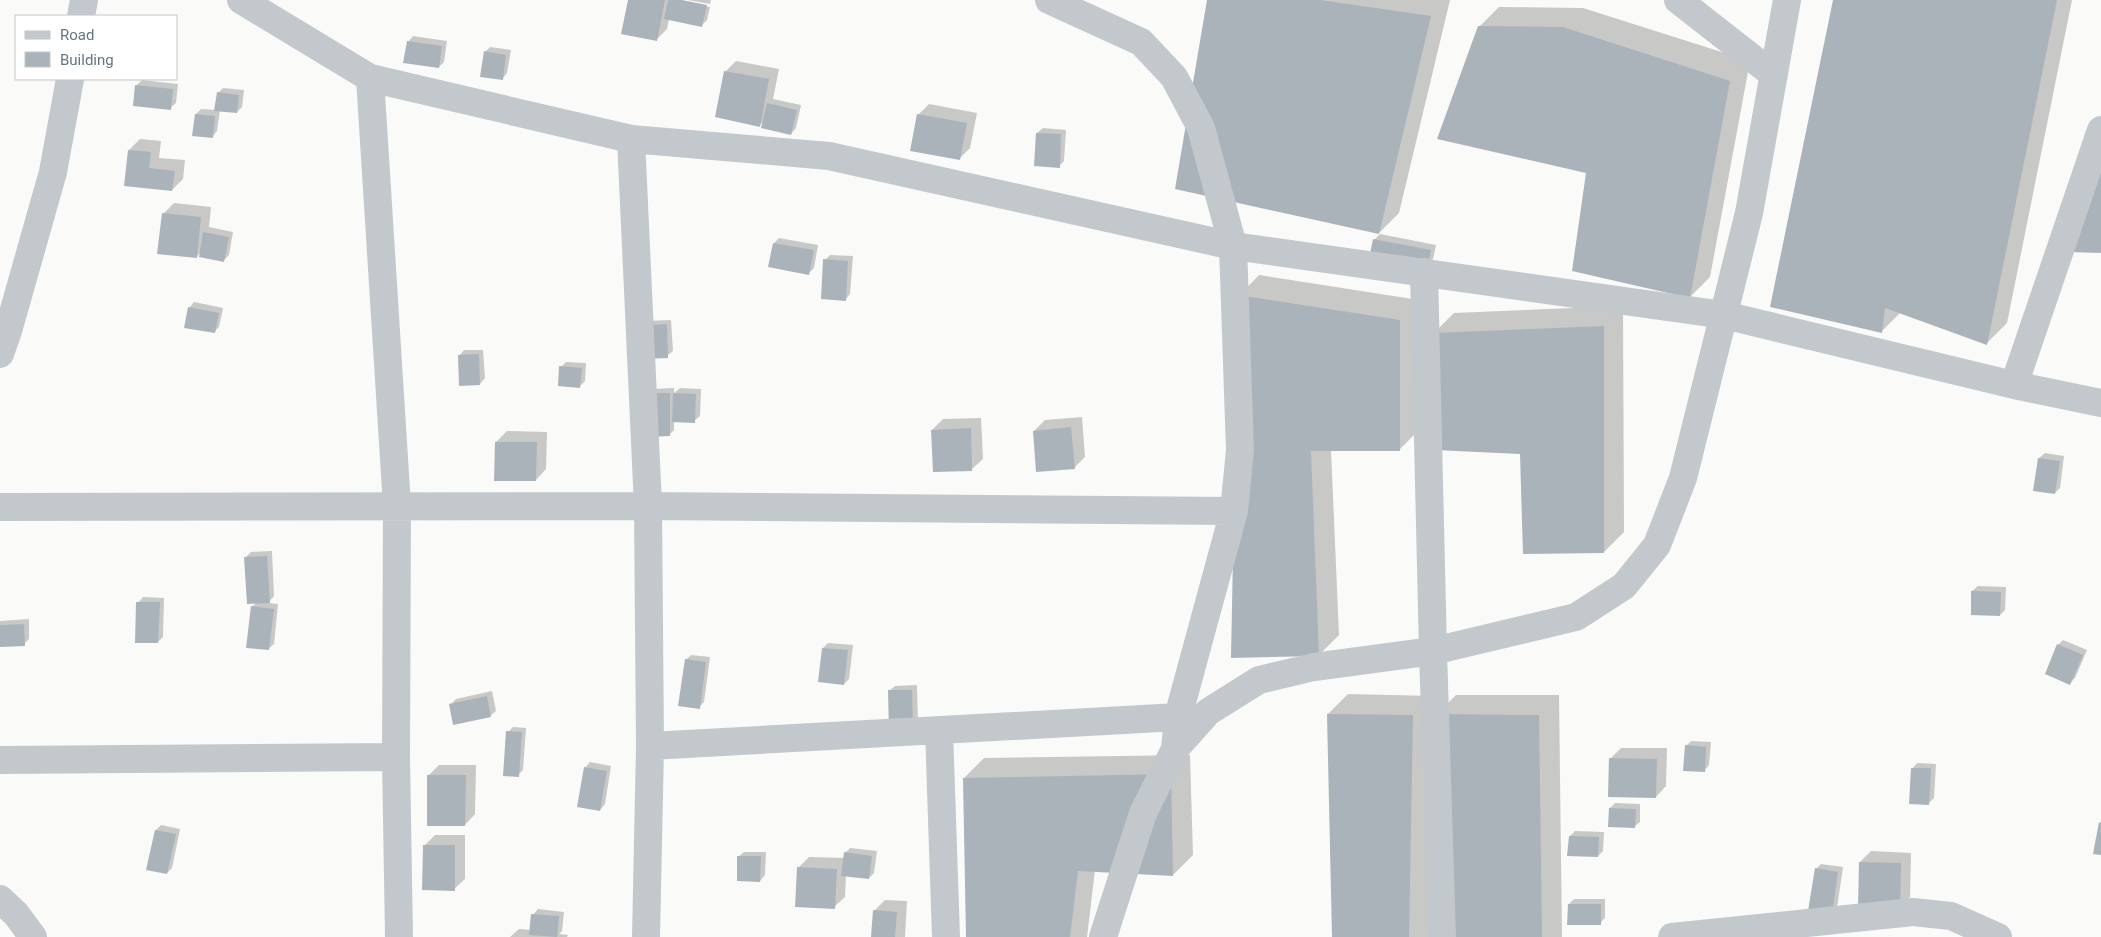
<svg xmlns="http://www.w3.org/2000/svg" width="2101" height="937" font-family="Roboto,sans-serif">
  <style>
    .shadow { fill: #0003 }
    .building { fill: #aab3b9 }
    .lines { fill: none; stroke-linecap: round; stroke-linejoin: round }
    .minor { stroke: #c3c8cc; stroke-width: 28 }
  </style>
  <rect width="100%" height="100%" fill="#fafaf8"/>
  <path class="shadow" d="M 629,0 L 675,0 L 710,7 L 707,20 L 702,25 L 669,19 L 667,29 L 656,40 Z
    M 688,0 L 711,0 L 710,4 Z
    M 1208,0 L 1450,0 L 1399,213 L 1379,233 Z
    M 1834,0 L 2072,0 L 2007,323 L 1987,343 L 1901,312 L 1882,331 Z
    M 1499,7 L 1583,8 L 1750,61 L 1710,277 L 1690,297 L 1587,172 L 1479,27 Z
    M 413,36 L 447,41 L 444,62 L 439,67 L 408,42 Z
    M 490,47 L 511,50 L 507,73 L 502,79 L 485,52 Z
    M 736,61 L 779,69 L 773,99 L 801,105 L 796,128 L 791,134 L 764,121 L 760,125 L 725,72 Z
    M 142,80 L 178,84 L 176,103 L 170,108 L 134,105 L 137,85 Z
    M 223,88 L 244,90 L 242,107 L 237,112 L 220,110 L 217,131 L 212,137 L 196,114 L 201,109 L 216,110 L 218,93 Z
    M 929,104 L 977,113 L 970,148 L 959,159 L 918,115 Z
    M 1043,128 L 1066,130 L 1064,161 L 1059,166 L 1037,133 Z
    M 140,139 L 161,141 L 159,158 L 185,160 L 183,179 L 172,190 L 129,150 Z
    M 174,203 L 211,207 L 209,227 L 233,232 L 229,255 L 224,260 L 201,252 L 196,257 L 163,214 Z
    M 1380,234 L 1436,245 L 1433,259 L 1428,265 L 1372,253 L 1375,239 Z
    M 779,238 L 818,245 L 814,268 L 809,273 L 774,243 Z
    M 830,255 L 853,256 L 850,294 L 845,300 L 825,260 Z
    M 1259,275 L 1419,300 L 1419,430 L 1399,450 L 1331,450 L 1339,635 L 1319,655 L 1240,295 Z
    M 194,302 L 223,308 L 219,327 L 214,332 L 189,308 Z
    M 1623,306 L 1624,532 L 1604,552 L 1521,453 L 1434,333 L 1454,313 Z
    M 671,320 L 673,351 L 667,356 L 644,321 Z
    M 464,350 L 483,350 L 485,378 L 480,384 L 459,356 Z
    M 566,362 L 586,363 L 585,381 L 580,386 L 561,367 Z
    M 674,388 L 674,393 L 680,388 L 701,389 L 700,416 L 694,421 L 674,420 L 674,430 L 669,435 L 652,389 Z
    M 1082,417 L 1085,457 L 1074,468 L 1034,431 L 1045,420 Z
    M 981,418 L 983,459 L 972,469 L 932,430 L 943,419 Z
    M 507,431 L 547,432 L 546,469 L 536,480 L 496,442 Z
    M 2045,453 L 2064,456 L 2060,488 L 2055,493 L 2039,458 Z
    M 272,551 L 274,596 L 268,603 L 278,604 L 274,644 L 268,649 L 252,607 L 257,602 L 246,557 L 251,552 Z
    M 1978,586 L 2006,587 L 2005,610 L 2000,615 L 1972,591 Z
    M 143,597 L 164,598 L 163,637 L 158,642 L 138,603 Z
    M 29,619 L 29,639 L 24,644 L 0,646 L 0,621 Z
    M 2063,640 L 2087,650 L 2075,678 L 2070,683 L 2058,645 Z
    M 828,643 L 853,645 L 849,679 L 844,684 L 823,648 Z
    M 691,655 L 710,657 L 704,702 L 699,707 L 686,660 Z
    M 917,685 L 918,724 L 889,691 L 895,686 Z
    M 492,691 L 496,711 L 490,716 L 450,705 L 456,699 Z
    M 1348,694 L 1433,696 L 1429,937 L 1333,937 L 1328,714 Z
    M 1456,695 L 1559,695 L 1562,937 L 1446,937 L 1436,715 Z
    M 513,727 L 526,728 L 523,770 L 518,775 L 508,732 Z
    M 1691,741 L 1711,742 L 1709,765 L 1704,771 L 1686,746 Z
    M 1621,748 L 1667,748 L 1666,786 L 1656,797 L 1610,759 Z
    M 1190,755 L 1193,855 L 1173,875 L 1095,870 L 1087,937 L 967,937 L 964,778 L 984,758 Z
    M 590,762 L 611,766 L 605,804 L 600,810 L 585,768 Z
    M 1917,763 L 1936,764 L 1934,798 L 1929,803 L 1912,769 Z
    M 439,765 L 476,765 L 475,814 L 465,825 L 428,776 Z
    M 1615,803 L 1640,804 L 1640,822 L 1634,827 L 1610,808 Z
    M 161,825 L 180,829 L 172,868 L 167,873 L 156,830 Z
    M 1575,831 L 1604,832 L 1603,851 L 1598,856 L 1570,836 Z
    M 435,835 L 465,835 L 465,879 L 454,889 L 424,846 Z
    M 850,848 L 877,851 L 874,873 L 869,878 L 846,875 L 845,897 L 834,907 L 798,868 L 809,857 L 845,858 L 845,853 Z
    M 1871,851 L 1911,853 L 1910,897 L 1900,908 L 1860,862 Z
    M 744,852 L 766,852 L 765,875 L 760,881 L 738,857 Z
    M 1821,864 L 1843,867 L 1837,908 L 1832,913 L 1816,869 Z
    M 1574,899 L 1605,899 L 1605,918 L 1600,923 L 1569,904 Z
    M 885,900 L 907,901 L 905,937 L 872,937 L 875,910 Z
    M 538,909 L 564,912 L 562,931 L 559,934 L 568,935 L 567,937 L 510,937 L 519,929 L 531,930 L 533,915 Z"/>
  <path class="building" d="M 628,0 L 665,0 L 657,41 L 621,34 Z
    M 668,0 L 682,0 L 707,5 L 702,27 L 664,19 Z
    M 1207,0 L 1320,0 L 1431,16 L 1379,234 L 1175,189 Z
    M 1833,0 L 2057,0 L 1987,345 L 1885,308 L 1882,333 L 1770,307 Z
    M 1478,26 L 1563,27 L 1730,81 L 1690,298 L 1572,271 L 1586,173 L 1437,139 Z
    M 407,41 L 442,46 L 439,68 L 403,63 Z
    M 484,51 L 506,55 L 503,80 L 480,77 Z
    M 724,71 L 769,79 L 760,127 L 715,117 Z
    M 135,85 L 173,89 L 171,110 L 133,106 Z
    M 217,92 L 239,95 L 237,113 L 214,111 Z
    M 767,103 L 797,110 L 791,135 L 761,128 Z
    M 195,114 L 215,116 L 213,138 L 192,136 Z
    M 917,114 L 967,123 L 960,160 L 910,151 Z
    M 1036,133 L 1061,134 L 1060,168 L 1034,166 Z
    M 2085,133 L 2101,136 L 2101,253 L 2069,252 Z
    M 128,150 L 151,152 L 149,168 L 175,171 L 172,191 L 124,186 Z
    M 162,213 L 201,217 L 197,258 L 157,254 Z
    M 203,232 L 229,237 L 224,262 L 199,257 Z
    M 1373,239 L 1431,250 L 1428,266 L 1370,254 Z
    M 773,243 L 814,250 L 809,275 L 768,267 Z
    M 823,259 L 848,261 L 846,301 L 821,299 Z
    M 1238,295 L 1400,320 L 1400,451 L 1311,451 L 1319,656 L 1231,658 Z
    M 188,307 L 219,313 L 215,333 L 184,328 Z
    M 667,324 L 668,358 L 639,359 L 638,326 Z
    M 1604,326 L 1604,553 L 1523,554 L 1520,454 L 1435,450 L 1433,333 Z
    M 479,354 L 480,385 L 459,386 L 458,355 Z
    M 559,366 L 582,368 L 580,388 L 558,386 Z
    M 646,393 L 670,393 L 670,436 L 646,437 Z
    M 673,393 L 696,394 L 695,423 L 672,422 Z
    M 1071,427 L 1075,469 L 1036,472 L 1033,431 Z
    M 971,428 L 972,471 L 933,472 L 931,430 Z
    M 495,442 L 537,442 L 536,481 L 494,481 Z
    M 2038,458 L 2060,461 L 2055,494 L 2033,491 Z
    M 267,556 L 270,603 L 247,604 L 244,557 Z
    M 1971,591 L 2001,592 L 2000,616 L 1971,615 Z
    M 136,602 L 160,602 L 158,643 L 135,643 Z
    M 251,606 L 274,609 L 269,650 L 246,648 Z
    M 24,624 L 25,646 L 0,647 L 0,625 Z
    M 2057,644 L 2083,655 L 2070,685 L 2045,674 Z
    M 822,648 L 848,650 L 844,685 L 818,682 Z
    M 685,659 L 706,662 L 700,709 L 678,706 Z
    M 888,690 L 912,690 L 913,730 L 889,731 Z
    M 487,696 L 491,717 L 453,725 L 449,704 Z
    M 1327,714 L 1413,715 L 1409,937 L 1332,937 Z
    M 1435,714 L 1539,715 L 1542,937 L 1445,937 Z
    M 506,731 L 522,732 L 519,777 L 503,776 Z
    M 1685,745 L 1706,747 L 1705,772 L 1683,771 Z
    M 1609,758 L 1657,759 L 1656,798 L 1608,797 Z
    M 584,767 L 607,771 L 600,811 L 577,807 Z
    M 1911,768 L 1931,768 L 1929,805 L 1909,804 Z
    M 1171,774 L 1173,876 L 1078,871 L 1070,937 L 966,937 L 963,778 Z
    M 427,775 L 466,775 L 465,826 L 427,826 Z
    M 1609,808 L 1636,809 L 1635,828 L 1608,827 Z
    M 2099,822 L 2101,823 L 2101,855 L 2093,854 Z
    M 155,830 L 176,834 L 167,874 L 146,870 Z
    M 1569,836 L 1599,837 L 1598,857 L 1567,856 Z
    M 423,845 L 455,845 L 455,891 L 422,890 Z
    M 844,852 L 872,856 L 869,879 L 841,876 Z
    M 737,856 L 761,856 L 760,882 L 737,881 Z
    M 1859,862 L 1901,863 L 1900,909 L 1858,909 Z
    M 797,867 L 837,869 L 835,909 L 795,907 Z
    M 1815,868 L 1838,872 L 1832,915 L 1808,911 Z
    M 1568,904 L 1601,904 L 1601,925 L 1567,925 Z
    M 873,910 L 897,912 L 895,937 L 871,937 Z
    M 531,914 L 559,916 L 557,937 L 529,935 Z"/>
  <g class="lines">
    <path class="minor" d="M 241,0 L 370,78 L 631,139 L 829,156 L 1233,246 L 1724,315 L 2014,385 L 2101,403
      M 1049,0 L 1141,42 L 1174,77 L 1201,128 L 1233,246 L 1240,450 L 1234,511 L 1178,717 L 1175,749
      M 1678,0 L 1774,75
      M 81,16 L 84,0
      M 370,78 L 397,506 L 396,757 L 399,937
      M 631,139 L 648,506 L 650,746 L 646,937
      M 1424,272 L 1433,651 L 1442,937
      M 0,354 L 8,331 L 53,172 L 70,79
      M 2014,385 L 2101,130
      M 0,507 L 648,506 L 1234,511
      M 939,730 L 946,937
      M 650,746 L 1178,717
      M 0,760 L 396,757
      M 0,899 L 16,914 L 33,937
      M 1103,937 L 1143,813 L 1175,749 L 1208,712 L 1259,680 L 1314,667 L 1433,651 L 1576,617 L 1624,586 L 1657,545 L 1683,478 L 1749,213 L 1787,0
      M 1672,937 L 1913,912 L 1951,916 L 1998,937"/>
  </g>
  <rect x="15" y="15" width="162" height="65" fill="#ffffff" stroke="#c1c8cd"/>
  <rect x="25" y="31" width="25" height="8" fill="#c3c8cc" stroke="#c1c8cd"/>
  <text x="60" y="40" font-size="15" fill="#657683">Road</text>
  <rect x="25" y="52" width="25" height="15" fill="#aab3b9" stroke="#c1c8cd"/>
  <text x="60" y="65" font-size="15" fill="#657683">Building</text>
</svg>
